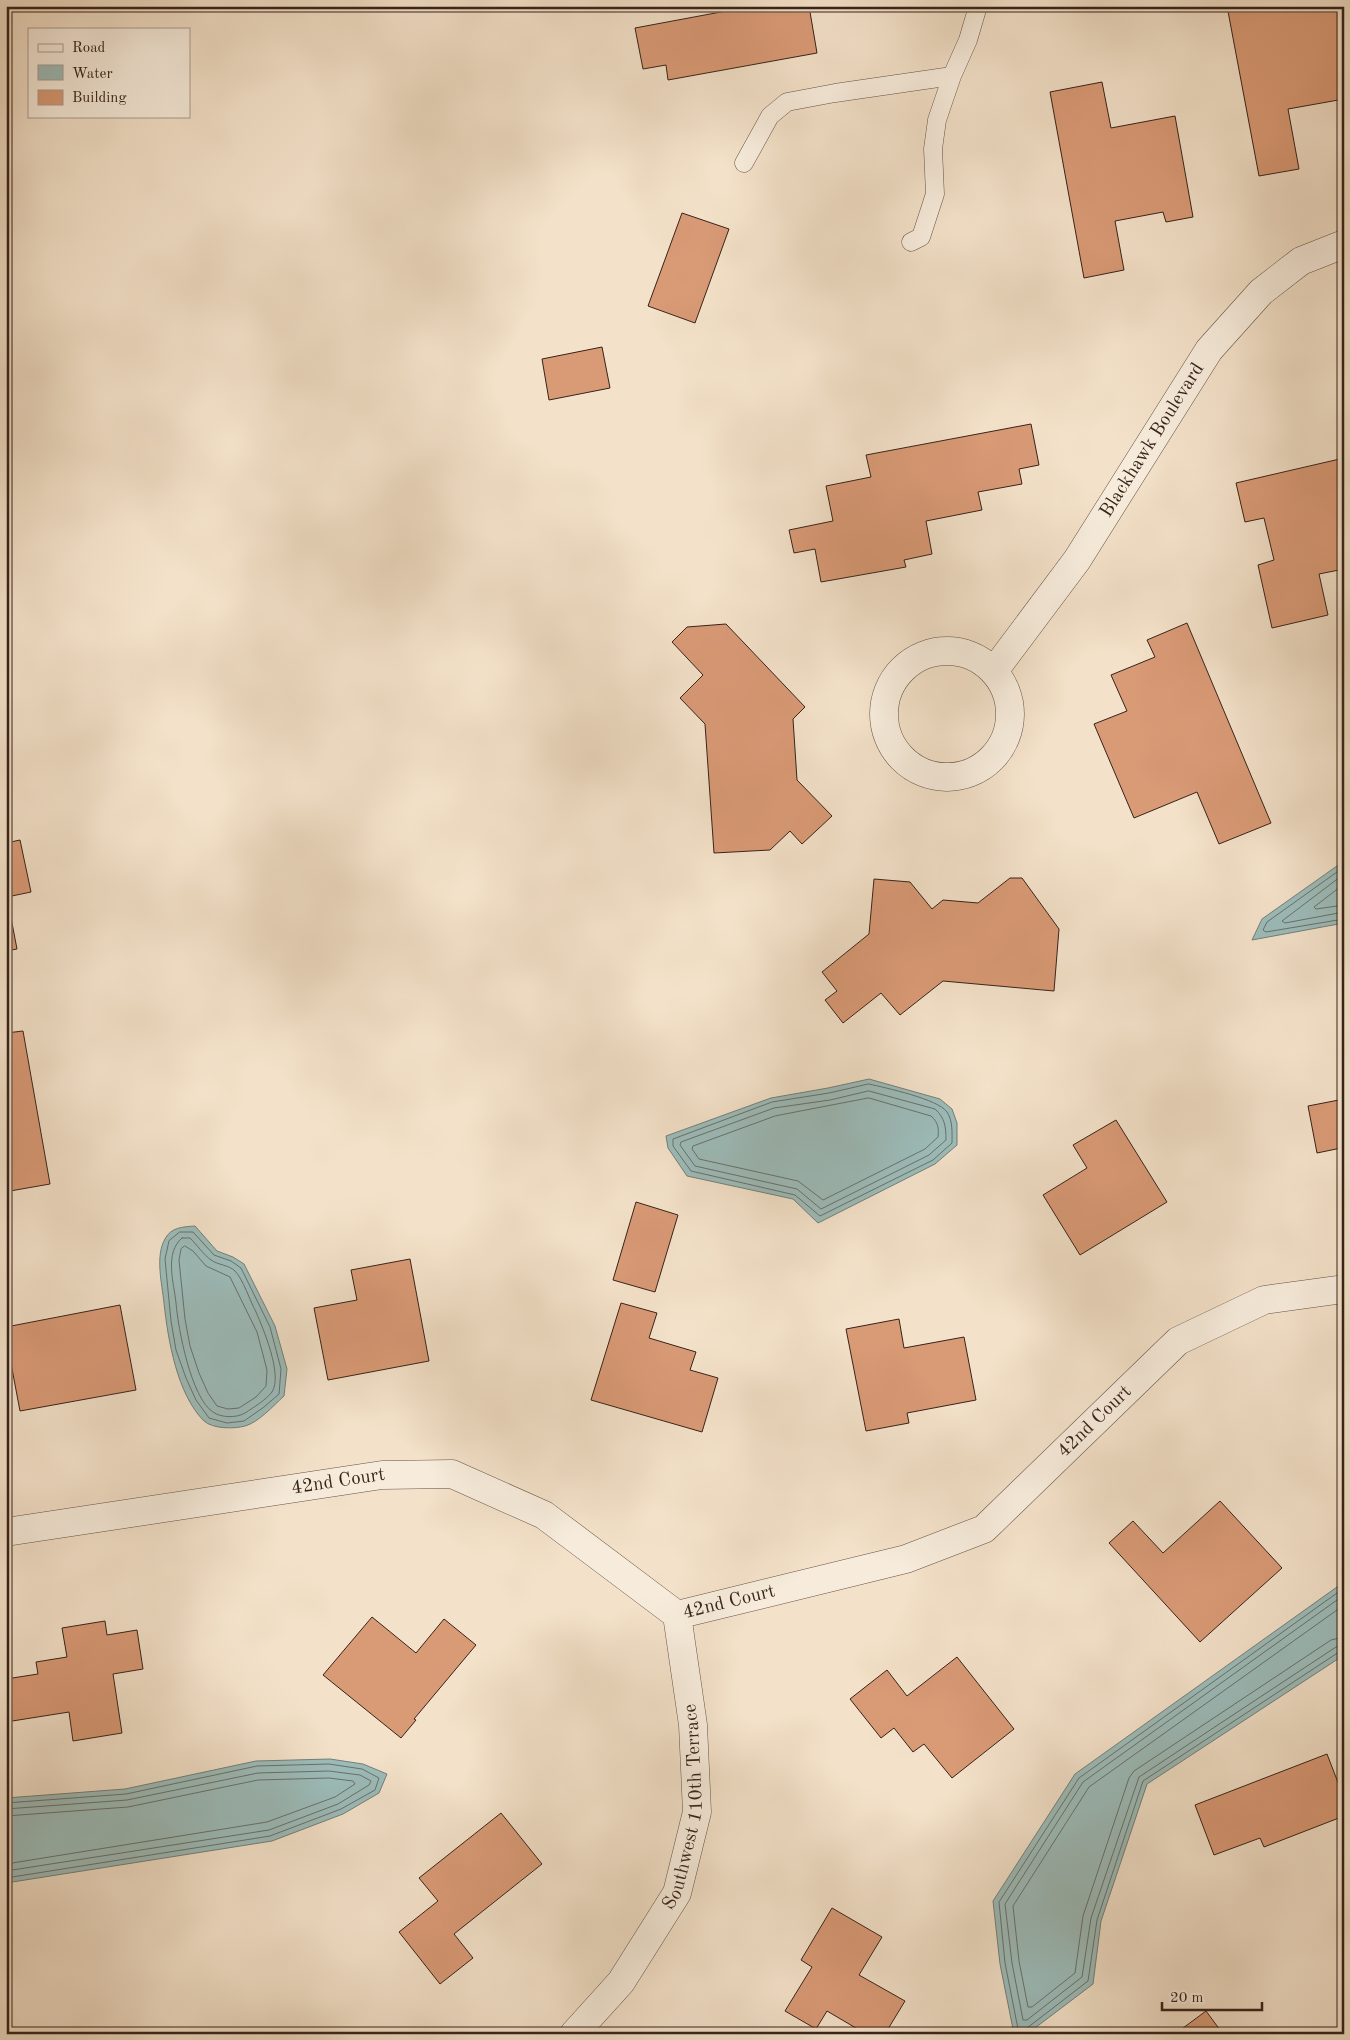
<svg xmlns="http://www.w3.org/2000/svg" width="1350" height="2040" font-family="'Old Standard TT',serif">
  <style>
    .water { fill: #9cbcba; stroke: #737f7a }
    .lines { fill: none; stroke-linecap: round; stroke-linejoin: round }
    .shore { stroke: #69706a; stroke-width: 1 }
    .building { fill: #d99a76; stroke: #36231b }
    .lane-casing { stroke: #655246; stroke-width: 19 }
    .street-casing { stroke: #655246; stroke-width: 29 }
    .lane { stroke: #f7ecdc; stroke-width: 18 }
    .street { stroke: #f7ecdc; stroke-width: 28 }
    .labels { text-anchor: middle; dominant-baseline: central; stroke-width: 4; stroke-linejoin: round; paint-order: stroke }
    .street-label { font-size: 19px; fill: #36231b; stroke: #f7ecdc }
  </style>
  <rect width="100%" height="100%" fill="#f3e1c9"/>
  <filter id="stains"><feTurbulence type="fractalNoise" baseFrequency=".004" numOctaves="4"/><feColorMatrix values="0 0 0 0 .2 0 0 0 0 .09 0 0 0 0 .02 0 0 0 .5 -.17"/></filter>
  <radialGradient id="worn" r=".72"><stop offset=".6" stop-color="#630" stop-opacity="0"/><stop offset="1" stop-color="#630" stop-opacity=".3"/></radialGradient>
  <path class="water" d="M 1344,861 L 1344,923 L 1252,940 L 1262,919 Z
    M 869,1079 L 940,1099 L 952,1109 L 957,1123 L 957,1145 L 935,1164 L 818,1223 L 793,1199 L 687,1176 L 668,1148 L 666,1136 L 771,1098 L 828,1088 Z
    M 195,1226 L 217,1251 L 233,1257 L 244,1264 L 275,1326 L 287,1369 L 284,1396 C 273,1406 259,1422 245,1426 C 234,1429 213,1429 204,1421 C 177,1394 168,1340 164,1303 C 162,1284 155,1256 165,1239 C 171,1227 183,1227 195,1226 Z
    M 1344,1582 L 1344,1655 L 1147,1784 L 1101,1921 L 1093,1984 L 1027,2034 L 1014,2034 L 1000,1964 L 993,1901 L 1075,1774 Z
    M 330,1759 L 363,1764 L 387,1774 L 379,1793 L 343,1814 L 272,1841 L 6,1883 L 6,1798 L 125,1789 L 256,1761 Z"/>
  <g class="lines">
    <path class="shore" d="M 1344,867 L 1267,922 L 1263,930 L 1266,932 L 1344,919
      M 1344,874 L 1282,921 L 1285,923 L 1344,912
      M 1344,884 L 1314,907 L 1316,909 L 1344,905
      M 869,1084 C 886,1088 938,1099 947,1112 C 953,1121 952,1133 952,1143 L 933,1160 L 820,1216 L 795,1195 L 691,1171 L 673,1146 L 673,1139 L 772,1102 L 829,1093 Z
      M 869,1091 L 935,1109 C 945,1118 946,1127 946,1140 L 929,1155 L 821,1209 L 797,1189 L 695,1166 L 680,1145 L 681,1142 L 774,1108 L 830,1100 Z
      M 869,1098 L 931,1116 C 938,1122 939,1128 938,1137 L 925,1149 L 823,1200 L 798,1181 L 699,1159 L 692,1149 L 693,1146 L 775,1116 Z
      M 180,1232 L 193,1232 L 214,1255 L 231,1261 L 241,1268 L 270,1327 L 281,1369 L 279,1394 L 264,1407 L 244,1421 L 227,1423 L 209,1418 L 196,1400 L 186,1378 L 176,1350 L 171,1321 L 165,1259 L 169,1241 Z
      M 182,1238 L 190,1238 C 197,1245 204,1255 211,1260 C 218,1265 229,1265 235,1271 C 243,1279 250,1301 256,1312 C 263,1328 283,1375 272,1392 C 266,1400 254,1407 245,1413 C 237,1418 221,1418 213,1412 C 191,1398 178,1328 176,1303 C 174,1283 164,1253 182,1238 Z
      M 185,1246 L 193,1251 L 206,1266 L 230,1277 L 257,1332 L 267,1370 L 266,1386 L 256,1397 L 239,1408 L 228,1409 L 217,1406 L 208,1393 L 199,1373 L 190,1346 L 185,1319 L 179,1260 L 181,1249 Z
      M 1344,1595 L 1083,1782 L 1005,1904 L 1012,1963 L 1023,2020 L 1027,2020 L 1082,1977 L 1091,1918 L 1139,1777 L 1336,1647 L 1344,1645
      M 1344,1605 L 1089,1787 L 1013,1906 L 1019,1961 L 1028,2007 L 1032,2007 L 1075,1973 L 1083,1916 L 1129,1778 L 1134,1771 L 1331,1640 L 1344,1637
      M 6,1803 L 126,1794 L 257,1766 L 329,1764 L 362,1769 L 379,1778 L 375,1790 L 341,1809 L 270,1836 L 6,1878
      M 6,1809 L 127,1800 L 258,1773 L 329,1771 L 360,1775 L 371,1781 L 369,1785 L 338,1804 L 269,1830 L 6,1871
      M 6,1816 L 128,1807 L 258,1780 L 329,1778 L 353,1781 L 355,1784 L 335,1797 L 267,1822 L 6,1864
      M 1019,2034 L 1005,1963 L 999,1902 L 1079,1778 L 1344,1588
      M 1024,2034 L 1027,2028 L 1088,1981 L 1097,1920 L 1143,1781 L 1339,1652 L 1344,1651"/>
  </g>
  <path class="building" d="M 753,6 L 809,6 L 817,53 L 668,80 L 666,65 L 643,69 L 635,28 Z
    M 1227,6 L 1282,6 L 1284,12 L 1316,6 L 1344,6 L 1344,99 L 1288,109 L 1299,169 L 1259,176 Z
    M 1102,82 L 1111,128 L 1175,116 L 1193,217 L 1166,222 L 1163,212 L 1115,221 L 1124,270 L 1084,278 L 1050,92 Z
    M 682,213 L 729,229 L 695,323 L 648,306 Z
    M 602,347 L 610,388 L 549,400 L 542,359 Z
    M 1031,424 L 1039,465 L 1019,469 L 1022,484 L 978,492 L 982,510 L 926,521 L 932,554 L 904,560 L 906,567 L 821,582 L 815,549 L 794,553 L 789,530 L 833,521 L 826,486 L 871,477 L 866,455 Z
    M 1344,458 L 1344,569 L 1319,574 L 1328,615 L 1272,628 L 1258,565 L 1274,560 L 1264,518 L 1245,522 L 1236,483 Z
    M 1187,623 L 1271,823 L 1219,844 L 1197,792 L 1134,818 L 1094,724 L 1127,711 L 1111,675 L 1155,657 L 1147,640 Z
    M 726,624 L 805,707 L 793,719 L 797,780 L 832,816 L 802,844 L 790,831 L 770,850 L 714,853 L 705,724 L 680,698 L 703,675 L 672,642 L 687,627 Z
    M 20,840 L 31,892 L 7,897 L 17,949 L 6,951 L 6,843 Z
    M 1010,878 L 1022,878 L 1059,929 L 1054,991 L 943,981 L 900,1015 L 881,993 L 843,1023 L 825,1000 L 837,991 L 822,972 L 869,934 L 874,879 L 910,882 L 932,909 L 943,900 L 978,903 Z
    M 23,1031 L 50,1184 L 10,1191 L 6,1169 L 6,1033 Z
    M 1344,1099 L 1344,1163 L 1343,1163 L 1341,1148 L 1317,1153 L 1308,1106 Z
    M 1116,1120 L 1167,1202 L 1080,1255 L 1043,1195 L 1087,1168 L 1073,1145 Z
    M 636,1202 L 678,1215 L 655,1292 L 613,1280 Z
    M 410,1259 L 429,1361 L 328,1380 L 314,1308 L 357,1300 L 351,1270 Z
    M 621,1303 L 657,1313 L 649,1338 L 696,1352 L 690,1370 L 718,1378 L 702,1432 L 591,1400 Z
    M 120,1305 L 136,1390 L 20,1411 L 6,1337 L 6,1327 Z
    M 899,1319 L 904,1348 L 964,1337 L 976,1400 L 907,1413 L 909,1423 L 866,1431 L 846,1329 Z
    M 1220,1501 L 1282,1568 L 1200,1642 L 1109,1543 L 1133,1521 L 1163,1553 Z
    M 372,1617 L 416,1653 L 444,1619 L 476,1645 L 414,1719 L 416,1720 L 401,1738 L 323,1675 Z
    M 105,1621 L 107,1635 L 137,1630 L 143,1669 L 113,1674 L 122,1733 L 73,1741 L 69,1712 L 6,1722 L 6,1679 L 38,1674 L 36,1662 L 67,1657 L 62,1628 Z
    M 957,1657 L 1014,1729 L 952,1778 L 924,1744 L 913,1752 L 894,1728 L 881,1738 L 850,1699 L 887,1670 L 907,1696 Z
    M 1327,1754 L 1344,1798 L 1344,1816 L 1264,1847 L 1260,1838 L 1214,1855 L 1195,1805 Z
    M 501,1813 L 542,1864 L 454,1934 L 473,1958 L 440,1984 L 399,1932 L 438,1901 L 419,1878 Z
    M 832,1908 L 882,1937 L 859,1975 L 905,2001 L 885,2034 L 866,2034 L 827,2011 L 816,2029 L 785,2011 L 812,1967 L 801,1960 Z
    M 1206,2011 L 1223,2034 L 1175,2034 Z"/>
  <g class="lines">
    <g class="lane-casing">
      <path id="lane" d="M 744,163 L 770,116 L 787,102 L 835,93 L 952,76
        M 911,242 L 921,237 L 935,194 L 933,149 L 937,120 L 952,76 L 968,40 L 978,6"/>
    </g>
    <g class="street-casing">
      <g id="street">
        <circle cx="947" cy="714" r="63"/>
        <path id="s1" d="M 994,671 L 1077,560 L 1209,350 L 1261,292 L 1301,261 L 1344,244"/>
        <path id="s2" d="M 6,1532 L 382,1475 L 452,1474 L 544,1515 L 677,1615 L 906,1559 L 984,1529 L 1178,1341 L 1264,1300 L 1344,1289"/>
        <path id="s3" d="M 574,2034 L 621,1982 L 677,1893 L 697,1812 L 693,1725 L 677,1615"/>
      </g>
    </g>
    <use href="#lane" class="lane"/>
    <use href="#street" class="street"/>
  </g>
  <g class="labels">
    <g class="street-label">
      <text stroke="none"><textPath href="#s1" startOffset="280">Blackhawk Boulevard</textPath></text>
      <text stroke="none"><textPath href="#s2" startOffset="1191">42nd Court</textPath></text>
      <text stroke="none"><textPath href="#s2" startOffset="336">42nd Court</textPath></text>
      <text stroke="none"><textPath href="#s2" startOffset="771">42nd Court</textPath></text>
      <text stroke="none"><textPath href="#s3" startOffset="262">Southwest 110th Terrace</textPath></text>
    </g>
  </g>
  <rect width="1350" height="2040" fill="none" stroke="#f3e1c9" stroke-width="25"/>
  <rect x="8" y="8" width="1335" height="2025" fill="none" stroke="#36231b" stroke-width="2.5"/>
  <rect x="12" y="12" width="1325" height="2015" fill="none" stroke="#36231b"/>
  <rect x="28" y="28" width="162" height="90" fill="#f7ecdc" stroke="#aa9c8f"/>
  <rect x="38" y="44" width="25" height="8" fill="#f7ecdc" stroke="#aa9c8f"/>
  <text x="72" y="52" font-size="15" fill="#36231b">Road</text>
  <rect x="38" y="65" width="25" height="15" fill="#9cbcba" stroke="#aa9c8f"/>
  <text x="72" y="78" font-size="15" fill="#36231b">Water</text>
  <rect x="38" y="90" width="25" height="15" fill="#d99a76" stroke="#aa9c8f"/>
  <text x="72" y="102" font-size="15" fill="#36231b">Building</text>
  <path d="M1162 2002v8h100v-8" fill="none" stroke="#36231b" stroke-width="2.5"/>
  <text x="1170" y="2002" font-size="15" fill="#36231b" stroke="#f7ecdc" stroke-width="4" paint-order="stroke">20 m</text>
  <rect width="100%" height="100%" filter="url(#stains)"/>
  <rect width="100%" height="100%" fill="url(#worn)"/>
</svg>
